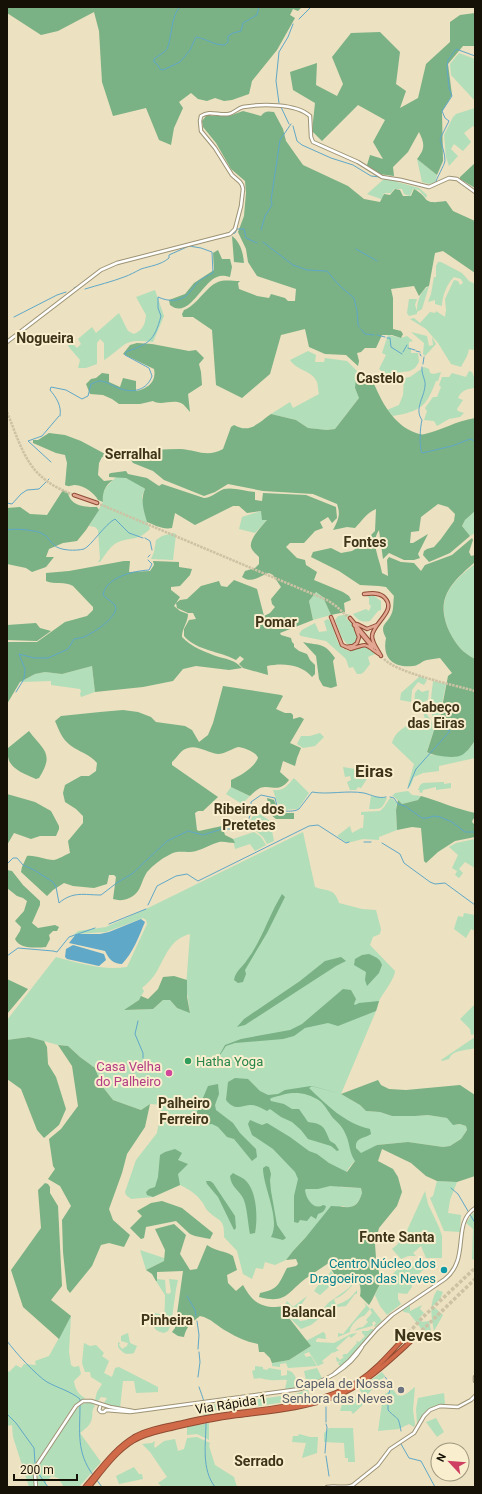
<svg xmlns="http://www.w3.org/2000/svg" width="482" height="1494" font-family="Roboto,sans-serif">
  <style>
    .green { fill: #b2deba; fill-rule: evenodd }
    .forest { fill: #7ab185; fill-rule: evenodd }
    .water { fill: #60a8c8 }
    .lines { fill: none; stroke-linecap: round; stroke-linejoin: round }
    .stream { stroke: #60a8c8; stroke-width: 1 }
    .primary-tunnel { stroke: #ccc2a4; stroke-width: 2.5; stroke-dasharray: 2.5 1; stroke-linecap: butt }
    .highway-tunnel { stroke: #ccc2a4; stroke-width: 3.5; stroke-dasharray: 3.5 2; stroke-linecap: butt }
    .secondary-casing { stroke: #9d9375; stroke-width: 4.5 }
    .primary-casing { stroke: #8f4b32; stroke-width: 4.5 }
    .highway-casing { stroke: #8f4b32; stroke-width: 5.5 }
    .secondary { stroke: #fff; stroke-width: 2.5 }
    .primary { stroke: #e3a692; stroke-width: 2.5 }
    .highway { stroke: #d06a49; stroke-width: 3.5 }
    .leisure-dot { fill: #2e9e5b; stroke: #f9eecd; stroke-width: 1.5 }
    .hotel-dot { fill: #d1479c; stroke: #f9eecd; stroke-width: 1.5 }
    .culture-dot { fill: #0f9aa8; stroke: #f9eecd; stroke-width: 1.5 }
    .worship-dot { fill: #6b7280; stroke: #f9eecd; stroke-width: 1.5 }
    .labels { text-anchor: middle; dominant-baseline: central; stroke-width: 4; stroke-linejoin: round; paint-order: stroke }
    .leisure-label { font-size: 13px; fill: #27864d; stroke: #f9eecd; text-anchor: start }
    .hotel-label { font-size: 13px; fill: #b23c85; stroke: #f9eecd; text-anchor: end }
    .culture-label { font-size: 13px; fill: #0d838f; stroke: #f9eecd; text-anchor: end }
    .worship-label { font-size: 13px; fill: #5b616d; stroke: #f9eecd; text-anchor: end }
    .street-label { font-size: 13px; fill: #151106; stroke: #f9eecd }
    .neighbourhood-label { font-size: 14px; font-weight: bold; fill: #3d3419; stroke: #f9eecd }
    .district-label { font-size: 17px; font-weight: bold; fill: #3d3419; stroke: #f9eecd }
  </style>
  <rect width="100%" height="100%" fill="#ece1c0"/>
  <path class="green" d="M 459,53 L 475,59 L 475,101 L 451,75 L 450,64 Z
    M 475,108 L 475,128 L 473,126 L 464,133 L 471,142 L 463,151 L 454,144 L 451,149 L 458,156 L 449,166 L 446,157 L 444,135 L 453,117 L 456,114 Z
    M 417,159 L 437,175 L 435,183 L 429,184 L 422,182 Z
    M 384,179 L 397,180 L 397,182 L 419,188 L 427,195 L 426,198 L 419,190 L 413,189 L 410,196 L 404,194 L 402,189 L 394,189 L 391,193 L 386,193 L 383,194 L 383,197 L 381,199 L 367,194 Z
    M 438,262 L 441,262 L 462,273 L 469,281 L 475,284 L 475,348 L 473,350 L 469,349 C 468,356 464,361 461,367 L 451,364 L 438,343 L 426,329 L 410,319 L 414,318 L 420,323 L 430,312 L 435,313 L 436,311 L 445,317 L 446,310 L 445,299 L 453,282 L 454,280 L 458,281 L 460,285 L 463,283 L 461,279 L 454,277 C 447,284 442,296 442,306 L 435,304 L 435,300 L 428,302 L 431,294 L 434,277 L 436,277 L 436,266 Z
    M 429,286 L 422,309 L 417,312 L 417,314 L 409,316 L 407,313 L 409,299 L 417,299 L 415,305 L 417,311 C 417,302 420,291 429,286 Z
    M 155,290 L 164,316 L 153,342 C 122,338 127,345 104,360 L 104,343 L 100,339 L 97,343 L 97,364 L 86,368 L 78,368 L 80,360 L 68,346 L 72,343 L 77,348 L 81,344 L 78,339 L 92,327 L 96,333 L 119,313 L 128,331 L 134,334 C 143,330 145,325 146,315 L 136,297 Z
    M 411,332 L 427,336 L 429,346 L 433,345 L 432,337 L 436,344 L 425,356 L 423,354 L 424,343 Z
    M 388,335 L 401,338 L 407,336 L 413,341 L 409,342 L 409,349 L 411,349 L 411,353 L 418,353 L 419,362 L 415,368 L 410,371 L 386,374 L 379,369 L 386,355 L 382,353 Z
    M 308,351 L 316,355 L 315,362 L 324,362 L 325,358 L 347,361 L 357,371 L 372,377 L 372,379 L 362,375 L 355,388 L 359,398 L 335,429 L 327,430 L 308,428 L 296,420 L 271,414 L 290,402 L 293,408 L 319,394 C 318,391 318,385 317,382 C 312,370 297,371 290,360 Z
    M 424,367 L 429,369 L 430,373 L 434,374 L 441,372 L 438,381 L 436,381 C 426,407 421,411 393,416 L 387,410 L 399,405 L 403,395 L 404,378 L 410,377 Z
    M 469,371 L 472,372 C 474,377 477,383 474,388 C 466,389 461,391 458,398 L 463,400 L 457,409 L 458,411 L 464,413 L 460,417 L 449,419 L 437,426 L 434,421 L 424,420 L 427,411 L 425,408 L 433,397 L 437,397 L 441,387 L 439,385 L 442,377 L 449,377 L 452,373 L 466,377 Z
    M 117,476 C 127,478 138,481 145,489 L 142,496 L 147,522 L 150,529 C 138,541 131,537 118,542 C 110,546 105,555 100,562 L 98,562 L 100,559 L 98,530 L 95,527 L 89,526 L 103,502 L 103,493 L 106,487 Z
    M 261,511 L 268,519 L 255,533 L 239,529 L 242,517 Z
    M 475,511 L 475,533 L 470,536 L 462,526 L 465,520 Z
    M 173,533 L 176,534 L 173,560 L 151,559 L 154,552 L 156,540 L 162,536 Z
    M 475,564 L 475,659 C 462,652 457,646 450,633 C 435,600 449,584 475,564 Z
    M 316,592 L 323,597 L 331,615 L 313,620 L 309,601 Z
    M 373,595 L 381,601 L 381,610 L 378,611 L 370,621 C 361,623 358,620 353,614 L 366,609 L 369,611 L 371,606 L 369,604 L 369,598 L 367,596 Z
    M 350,614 L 346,618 L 352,624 L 358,637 L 355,642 L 353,644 L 347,644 L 342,638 L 335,620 L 338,616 Z
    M 328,619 C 336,627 334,643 344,649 C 356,656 360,639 375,654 L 368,657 L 370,664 L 364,672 L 361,674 L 357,674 L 353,667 L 349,668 L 346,659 L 326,641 L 301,636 L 299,634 L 302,630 L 315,623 L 319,632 L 327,631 L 324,621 Z
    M 92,666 L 95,692 L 81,697 L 80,694 L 81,691 L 80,689 L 51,685 L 51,681 L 20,682 L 35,674 L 45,672 L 62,674 Z
    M 420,676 L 427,680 L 424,685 L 418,682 L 412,690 L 411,702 L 400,700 L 401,693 Z
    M 433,681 L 446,684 L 438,724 C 427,717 432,692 433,681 Z
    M 418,689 L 422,692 L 429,690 L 428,700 L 421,703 L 422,707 L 417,708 L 416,705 L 414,705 L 415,693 Z
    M 423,708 L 435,727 L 428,748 L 427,752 L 432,755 L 469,749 L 475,741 L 475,758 L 439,766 L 439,771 L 423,773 L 414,777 L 410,787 L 408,785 L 414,764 L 392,743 C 394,734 403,726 413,724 C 417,723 421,725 426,723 L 423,712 L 416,713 L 415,709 Z
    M 320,733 L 324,737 L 315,746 L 303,748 L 297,744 L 301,736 L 310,736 Z
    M 343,767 L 355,769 L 355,775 L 359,775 L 360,771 L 370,774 L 361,788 L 358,787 L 356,790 L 350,790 L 347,782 L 351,780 L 350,776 L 345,777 Z
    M 294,778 L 309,793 L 298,809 L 283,810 L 278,805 L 273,790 C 284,791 287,786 294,778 Z
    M 444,782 L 444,784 L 451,783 L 451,788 L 436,790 L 436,787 L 423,790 L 422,793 L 419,792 L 420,790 L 418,790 L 420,785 L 423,783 Z
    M 231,787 L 250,796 L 242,804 L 226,794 Z
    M 408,791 L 412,795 L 421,796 L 418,800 L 402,804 L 393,796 L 391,797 L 395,793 Z
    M 371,796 L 387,798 C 382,809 382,809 369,809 Z
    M 390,798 L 393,799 L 397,803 L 396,810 L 397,830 L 379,837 L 379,840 L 363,839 L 347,843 L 337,836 L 350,826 L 352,833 L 361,828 L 363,828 L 364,815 L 361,815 L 361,812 L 380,811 L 384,807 Z
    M 254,814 L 260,814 L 270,821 L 274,841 L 267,844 L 263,837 L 256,831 L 256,824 L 249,823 Z
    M 254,832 L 261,837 L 266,845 L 255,851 L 250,844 L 235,849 L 233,839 Z
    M 303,832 L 315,887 C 327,892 334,887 339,903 L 362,909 L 376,910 L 381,929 L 380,934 L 373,937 L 370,945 L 395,971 C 395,978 384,992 380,999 C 378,1003 378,1007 376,1011 L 341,1094 L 360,1105 L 366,1111 L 380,1112 L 392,1116 L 415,1116 L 428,1115 L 447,1118 L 456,1125 L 460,1124 L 466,1126 L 467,1130 L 461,1139 L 450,1146 L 443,1147 L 408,1142 L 377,1145 L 357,1158 L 348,1169 L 340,1187 L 361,1188 L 362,1193 C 359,1203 354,1210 342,1206 L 306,1237 L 293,1251 L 286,1260 L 275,1265 L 265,1262 L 263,1269 L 256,1268 L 252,1279 L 243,1274 L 237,1251 L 224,1237 C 225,1217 218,1222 207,1210 C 205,1208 204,1204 202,1202 C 197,1194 188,1189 180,1185 L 153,1197 L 131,1199 L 126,1195 L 125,1192 L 136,1160 L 157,1133 L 162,1105 L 150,1104 L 141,1110 L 113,1100 L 102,1086 L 95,1068 L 80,1057 L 68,1046 L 58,1045 L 29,1037 L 7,1040 L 7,1020 L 56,957 C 79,963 103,971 127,967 L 147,924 L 146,920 L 143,918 L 106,932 L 76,934 L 68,940 L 78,931 L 106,927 L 146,909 ZM 190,934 L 186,987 L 190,1012 L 177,1008 L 170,1000 L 163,1000 L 153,1009 L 125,1010 L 139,1000 L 144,991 L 142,988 C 148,983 153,978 157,971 C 166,956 170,939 190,934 Z
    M 475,839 L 475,868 L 465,862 L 459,869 L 463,873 L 459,878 L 455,875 L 457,871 L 452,868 L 458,855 L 449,847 L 456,843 Z
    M 464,913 L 475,915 L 475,931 L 471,929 L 466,938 L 454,929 L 458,916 L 463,917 Z
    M 475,1004 L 475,1034 L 471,1035 L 470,1029 L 460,1019 Z
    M 475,1037 L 475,1048 C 466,1051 453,1049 449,1059 L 442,1061 L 441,1060 Z
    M 437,1181 L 457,1182 L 450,1200 L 448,1213 L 461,1215 L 460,1232 L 444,1231 L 430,1198 L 433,1196 Z
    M 425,1191 L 428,1204 L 439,1227 L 442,1236 L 442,1258 L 426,1258 L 421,1246 L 413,1253 L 416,1256 L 408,1256 L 401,1259 L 392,1249 L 398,1244 L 398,1242 L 401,1241 L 404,1237 Z
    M 473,1213 L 475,1214 L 475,1260 L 472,1259 L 473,1229 L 466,1223 Z
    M 140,1250 L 164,1258 L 164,1261 L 146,1270 Z
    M 426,1261 L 437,1261 L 430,1264 L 412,1280 L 412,1287 L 407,1294 L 398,1293 L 398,1299 L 401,1304 L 387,1315 L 380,1306 L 375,1295 L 381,1282 L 380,1277 L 387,1277 L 389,1283 L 396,1281 L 392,1275 L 404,1262 L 408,1267 L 419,1262 Z
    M 331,1271 L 337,1280 L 320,1295 L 314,1291 L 319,1284 L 319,1280 L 313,1276 L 317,1273 L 324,1281 Z
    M 157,1279 L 165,1280 L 166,1293 L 169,1294 L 171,1292 L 169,1279 L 178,1280 L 176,1289 L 171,1325 L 168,1331 L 164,1333 C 150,1330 154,1324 155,1313 L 164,1315 C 165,1312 165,1298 165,1295 L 156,1281 Z
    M 350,1283 L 353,1284 C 349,1290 341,1297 334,1299 L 336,1305 C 346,1302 351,1298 357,1290 L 357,1294 L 355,1294 L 346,1306 L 337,1307 L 337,1309 L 326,1309 L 322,1318 L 321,1317 L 311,1325 L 301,1329 L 291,1319 L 285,1305 L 287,1301 L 293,1307 L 307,1296 L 296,1313 L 297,1318 L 300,1321 L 307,1320 L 311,1316 L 315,1319 L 328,1303 L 349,1288 L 351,1285 Z
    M 437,1290 L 443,1292 L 440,1299 L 433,1306 L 443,1315 L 434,1331 C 431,1316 429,1303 437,1290 Z
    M 364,1302 L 370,1309 L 372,1308 L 382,1321 L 375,1327 L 374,1326 L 376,1323 L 374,1321 L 372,1323 L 373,1325 L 372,1326 L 354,1331 L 358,1328 L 363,1327 L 368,1322 L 366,1320 L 372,1313 L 370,1309 L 364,1316 C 359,1316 349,1327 350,1332 L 338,1337 L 338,1333 L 343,1334 L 366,1306 Z
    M 410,1305 L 410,1311 L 422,1305 L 420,1309 L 424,1313 L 419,1318 L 422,1322 L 429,1321 L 432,1335 L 426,1335 L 409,1313 L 404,1312 L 402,1310 Z
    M 71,1316 L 69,1352 L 71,1365 L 74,1367 L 79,1366 L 81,1374 L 74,1381 C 75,1389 78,1394 85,1398 L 74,1405 L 35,1464 L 33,1472 L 35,1487 L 29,1487 L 13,1437 L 12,1425 L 7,1426 L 7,1370 L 9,1372 L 16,1365 L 21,1368 L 24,1364 L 36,1365 L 35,1361 L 49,1356 Z
    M 371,1329 L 373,1329 L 373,1331 L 353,1355 L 341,1367 L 339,1365 L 338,1363 L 341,1361 L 337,1362 L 336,1358 L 337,1357 L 340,1360 L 344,1357 L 342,1356 L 344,1354 L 347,1354 L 357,1343 L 356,1341 L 359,1342 L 365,1336 L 362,1333 L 362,1331 L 368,1331 Z
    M 323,1332 L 325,1333 L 326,1339 L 318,1338 L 316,1340 L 316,1342 L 334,1343 L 351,1334 L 357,1333 L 351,1338 L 349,1336 L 336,1348 L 339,1351 L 337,1351 L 333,1353 L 333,1352 L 322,1361 L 324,1363 L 318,1366 L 309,1352 L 304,1354 L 306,1357 L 311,1356 L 317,1366 L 288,1368 L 286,1363 L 280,1364 L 280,1367 L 272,1366 L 272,1363 L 289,1360 L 311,1346 L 306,1341 Z
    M 128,1333 L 130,1343 L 137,1346 L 134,1353 C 125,1355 124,1354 118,1347 L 118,1342 L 120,1343 L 119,1345 L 122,1349 L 127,1346 L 128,1343 L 121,1341 L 121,1336 Z
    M 84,1343 L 90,1346 L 96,1345 L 104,1353 L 102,1356 L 109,1361 L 104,1373 L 112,1377 L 115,1368 L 119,1367 L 158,1387 L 158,1392 L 136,1393 L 134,1381 L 123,1381 L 120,1408 L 104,1403 L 107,1398 L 101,1397 L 98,1401 L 95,1400 L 97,1392 L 102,1384 L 91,1377 L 90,1372 L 85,1372 L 82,1363 Z
    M 255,1366 L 263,1367 L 263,1369 L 267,1370 L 269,1368 L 281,1370 L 281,1376 L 287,1375 L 287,1370 L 292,1372 L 295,1376 L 299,1387 L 285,1389 L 287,1380 C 281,1379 276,1381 270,1380 C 263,1380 263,1377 254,1379 L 252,1371 L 255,1370 Z
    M 317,1368 L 322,1378 L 307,1385 L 304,1371 Z
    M 382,1372 L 385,1376 L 364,1398 L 368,1400 L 353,1414 L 351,1411 L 340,1411 L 343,1401 L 349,1397 L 356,1398 L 362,1393 L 359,1389 Z
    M 415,1387 L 413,1410 L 415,1425 L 414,1427 L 409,1424 L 399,1429 L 378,1431 L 382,1403 L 385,1394 L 393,1389 L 397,1395 C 405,1398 409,1391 415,1387 Z
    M 308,1389 L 310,1398 L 246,1408 L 245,1401 L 296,1394 Z
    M 444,1393 L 445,1404 C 432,1405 423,1413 417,1424 L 416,1409 L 418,1398 Z
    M 91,1402 L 95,1406 C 91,1411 93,1413 92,1418 C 91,1425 85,1429 80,1433 L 101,1462 L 79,1487 L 64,1487 L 58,1478 L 52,1476 L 46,1481 L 46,1487 L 39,1487 L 37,1480 L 38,1467 L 75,1410 L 82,1404 Z
    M 231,1402 L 232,1408 L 213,1411 L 211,1415 L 204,1416 L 202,1406 Z
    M 436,1418 L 444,1432 L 437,1437 L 426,1422 Z
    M 209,1423 L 209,1440 L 197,1434 L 187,1435 L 187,1427 Z
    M 329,1428 L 353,1428 L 355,1462 L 348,1462 L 348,1458 L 345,1458 L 344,1443 L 324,1442 L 324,1433 Z
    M 299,1434 L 310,1437 L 318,1437 L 317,1453 L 302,1458 L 306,1443 L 292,1442 L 293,1436 L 298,1436 Z
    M 197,1437 L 210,1443 L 209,1446 L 215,1465 L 234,1477 L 237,1487 L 209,1486 L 160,1487 L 161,1486 L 158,1483 L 167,1477 L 150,1452 L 142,1444 L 152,1443 L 155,1441 L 154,1446 L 155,1448 L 164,1441 L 175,1439 L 178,1451 L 184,1449 L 187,1438 Z
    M 134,1467 L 139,1474 L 142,1474 L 143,1479 L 119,1484 L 116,1476 Z"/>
  <path class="forest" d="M 8,7 L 302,7 L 298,11 L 293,9 L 290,15 L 295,18 L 277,50 L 252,81 L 249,94 L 232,100 L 224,101 L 215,98 L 207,101 L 198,99 L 191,93 L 179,102 L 183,108 L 174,128 L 171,145 L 159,140 L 146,108 L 113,116 L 102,82 L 99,31 L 94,12 L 58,31 L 41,35 L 7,13 Z
    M 475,13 L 475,46 L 463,46 L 448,64 L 452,95 L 442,112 L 443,161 L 437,175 L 417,159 C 425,149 425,144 419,132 L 408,152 L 393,167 L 394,176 L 379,174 L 367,165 L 370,155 L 383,159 L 373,142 L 385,120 L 358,105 L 322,141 L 312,131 L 315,103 L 293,90 L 290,72 L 317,63 L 316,85 L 337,96 L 343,84 L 332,57 L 351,33 L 380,32 L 400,52 L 396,84 L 406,91 L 400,108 L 418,98 L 426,64 L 450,42 L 450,22 L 460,15 Z
    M 243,111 L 261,116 C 265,111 267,111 274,112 L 283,129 L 286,141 L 303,165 L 348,186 L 364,199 L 380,202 L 384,194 L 390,195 L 395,189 L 400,190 L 403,196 L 411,196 L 414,189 C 431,198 420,205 446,201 L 453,211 L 475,221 L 475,273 L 443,251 L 435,253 L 429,286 L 426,287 L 419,296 L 414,286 L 391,289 L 393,298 L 393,329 L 401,331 L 403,334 L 401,338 L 392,335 L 382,335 L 376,348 L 365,348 L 361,352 L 357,353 L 359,361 L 358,366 L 346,355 L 325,354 L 309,347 L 305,329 L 281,335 L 270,374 L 242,398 L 216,385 L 212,330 L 193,317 L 183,317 L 182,314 L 184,310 C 198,305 207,284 221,281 C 227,280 233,281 240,281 L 238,283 L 239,289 L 257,296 L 269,298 L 271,294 L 285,298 L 288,301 L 295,301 L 296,289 L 257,276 L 248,262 L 246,249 L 238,232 L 244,216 L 246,193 L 245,181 L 231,169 L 216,143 L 203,127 L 202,121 L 206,116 L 229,116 Z
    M 475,163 L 475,188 L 460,179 L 460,177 Z
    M 232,236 C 241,243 243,253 244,263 L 234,262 Z
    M 218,250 L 222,259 L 230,259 L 232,267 L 230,277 C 225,276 221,275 217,277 C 202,282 189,320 170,305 L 169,300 L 185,294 L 194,283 L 214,270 L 213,253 Z
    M 137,343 L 152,344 L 189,351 L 196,350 L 204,358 L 199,364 L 201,372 L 202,385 L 188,394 L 190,412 C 187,409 185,405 181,403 C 172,399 161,406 153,401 L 140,404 L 119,404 L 112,399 L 103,395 L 90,394 L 86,384 L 91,379 L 96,378 L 102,373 L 109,374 L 109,382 L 120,387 L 123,378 L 136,381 L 136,391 C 147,389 157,382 154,369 L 123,354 L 130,345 Z
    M 362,375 L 372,379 C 381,401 393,425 416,433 C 419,434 422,435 425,434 C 442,430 456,421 475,418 L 475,511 L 465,520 L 462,526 L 470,536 L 450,553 L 429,562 L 423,555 L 424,551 L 427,549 L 434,547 L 441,539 L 454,521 L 455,514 L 448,507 L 438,504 L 421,517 L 419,531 L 411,532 L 410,543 L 413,543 L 428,534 L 418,554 L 420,558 L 414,560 L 404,560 L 389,553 L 383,559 L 379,530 C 370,543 380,559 382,573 L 388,576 L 387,560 L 389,557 L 401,562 L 414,563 L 421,571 L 425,565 L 452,555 L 472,538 L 473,540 L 469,552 L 471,556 L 475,555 L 475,562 C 450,584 434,599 450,633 C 457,646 462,652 475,659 L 475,741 C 471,746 468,751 462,755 C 455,759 434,756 427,752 L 436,724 L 439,723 L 448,676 L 452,673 L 440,658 C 435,659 431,659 427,660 C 422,661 418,666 413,666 C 393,668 382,658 386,638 C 379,625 386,625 391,615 C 394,610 393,602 394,596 L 386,587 L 379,586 L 360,585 L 339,571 L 311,557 L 313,552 L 331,548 L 341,553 L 352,551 L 360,546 L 375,531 L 376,509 C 366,513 362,521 355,528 L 347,527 L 333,530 C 338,520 341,515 337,504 L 313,494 L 263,491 L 228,484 L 215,492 L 204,496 L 164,480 L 153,471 L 133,463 L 131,460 L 135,452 C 150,450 165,449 180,449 C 197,450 207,458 223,449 L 231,427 L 234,425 C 250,434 258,423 271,414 L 296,420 L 308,428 L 327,430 L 335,429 L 359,398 L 355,388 L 356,379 Z
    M 49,433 L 65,435 L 81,441 L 107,455 L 102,457 L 99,463 L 98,475 L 104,481 L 113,480 C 105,485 102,493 103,502 L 98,500 C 95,493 82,484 74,485 C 69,486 69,487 65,485 L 67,463 L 65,455 L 56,453 L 33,443 L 33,440 L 38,440 Z
    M 126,471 L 128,474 L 147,478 L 159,486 L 162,484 L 204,498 C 211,498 216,492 224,489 C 233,487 245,491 255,492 L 255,500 L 262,501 L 263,493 L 306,495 L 336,507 L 337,518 L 332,523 L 328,517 L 320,522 L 323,528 L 315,531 L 304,543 L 290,543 L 286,547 L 297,558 L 305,560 L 306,565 L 317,572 L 314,580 L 343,592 L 349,596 L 351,600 L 344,603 L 345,612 L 331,615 L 323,597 L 316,592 L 309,601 L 313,620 L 280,633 L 281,635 L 291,638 L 292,642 L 294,644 L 294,647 L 299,651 L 307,654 L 310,660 L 315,665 L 315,674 L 312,677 C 301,664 283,663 267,666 L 268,675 L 243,668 L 239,664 L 244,659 L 240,656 L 236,660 C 220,651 197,651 184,636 L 184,629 L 189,620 L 196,619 L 193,613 L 188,613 L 177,608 L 176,603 L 180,600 L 187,599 L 201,586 L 219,581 L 221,586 L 227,587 L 234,580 L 257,589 L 264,616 L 270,613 L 275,607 L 272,604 L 271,599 L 281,587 L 273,575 L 269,573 C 259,576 252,584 242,577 L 245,571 L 255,568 L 259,564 L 259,557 C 257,555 252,551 251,547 C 249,539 262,526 267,520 L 262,520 L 261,511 L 247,513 L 239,506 L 233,506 L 195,525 L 175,513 L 172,528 C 163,530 155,525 147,522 C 144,511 140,501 145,489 L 144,488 L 126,478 L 109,477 L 109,474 L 111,473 Z
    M 63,490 L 68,493 C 71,507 86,507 97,507 L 99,510 L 86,530 L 77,541 L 63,543 L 49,549 L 46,557 L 54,557 L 46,567 L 32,572 L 26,568 L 7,564 L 7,508 L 20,507 L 30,514 L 47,515 Z
    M 124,561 L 130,561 L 129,572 L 150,571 L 154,565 L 153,561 L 179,562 L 179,567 L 192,569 L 190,575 L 180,586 L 171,587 L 171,590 L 180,597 L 174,606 L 180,611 L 188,614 C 188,622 182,628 182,637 C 191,647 207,653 219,657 C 230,660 234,660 242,668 L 229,670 L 196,666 L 183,669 L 173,681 L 143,687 L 95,692 L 92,666 L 62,674 L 45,672 L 35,674 L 20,682 L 7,704 L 7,642 L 37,642 L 65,622 L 87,616 L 93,610 L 93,607 L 73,586 C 65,581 55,585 46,581 L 46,573 L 69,571 Z
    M 36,623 L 40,628 L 51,631 L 37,641 L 7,640 L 7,625 Z
    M 303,642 C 320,646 324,642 335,658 L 333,661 L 337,686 L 331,688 L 323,686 L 319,679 L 316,656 Z
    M 223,686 L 281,695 L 283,696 L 276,709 L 285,713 L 291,713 L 293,715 L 293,719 L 300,717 L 304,719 L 290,743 L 301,748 L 297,758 L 295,766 L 283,761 L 280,772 L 289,780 C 278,794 272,784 260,788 C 256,790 253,793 250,796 L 231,787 L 231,780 C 240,776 254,768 258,758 C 256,752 245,748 239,747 C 235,747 225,754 218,754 C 208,753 198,745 188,748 C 180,750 178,757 172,762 L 172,765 L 218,797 L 203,811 L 198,811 L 195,813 L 197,830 L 199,831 L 222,826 L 225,835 L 233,839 L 235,843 C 230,843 224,841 219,842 C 211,844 204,849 196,851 C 186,854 179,849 169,855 C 161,859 153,865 147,872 C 143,878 141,887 138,891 C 132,899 122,902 113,899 L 116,877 L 114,875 L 109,875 L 107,884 L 94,888 L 73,886 L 64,883 L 53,890 L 47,896 L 21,872 L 22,867 L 27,856 C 36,855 44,860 54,860 C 59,859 65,855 70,853 L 68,841 L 83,823 L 83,816 L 76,809 L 65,802 L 63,793 L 65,785 L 81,776 L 89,776 L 96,771 L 97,763 C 90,754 79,752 70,745 C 62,739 59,730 55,721 L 61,716 L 100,712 L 123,710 L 138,712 L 151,717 L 156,722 L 185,726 L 192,730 L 199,742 L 208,735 L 213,723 Z
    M 29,731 C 43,750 55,753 39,778 L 36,779 C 21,772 5,768 8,748 Z
    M 7,794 L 35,802 L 51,811 L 59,826 L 59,829 L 56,836 L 40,836 L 31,839 L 14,833 L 7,845 Z
    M 421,796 C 439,801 456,809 475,813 L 475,818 L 473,819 L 472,822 L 475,825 L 475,837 L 455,841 L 438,852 L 426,863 L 424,861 L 421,828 L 412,827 L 397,830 L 396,810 L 398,800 L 402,804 L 418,800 Z
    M 267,798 L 274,800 L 280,813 L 294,813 L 294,819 L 276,819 L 270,814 Z
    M 7,870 L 12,871 L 23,885 L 40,901 L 40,905 L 32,923 L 38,928 L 55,925 L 59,927 L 57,931 L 53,931 L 49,935 L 50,939 L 46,947 C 36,948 19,949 15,939 L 20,931 L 21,927 L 15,921 L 24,911 L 27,901 L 23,898 L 17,896 L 7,888 Z
    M 282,894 L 285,897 L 267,933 L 245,970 L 246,974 L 243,982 L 238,983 L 234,980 C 236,970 242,968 247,960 C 262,940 269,915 282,894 Z
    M 369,954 C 375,957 380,958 382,965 L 379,973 L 367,986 L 365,980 L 366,972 L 354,965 L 355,959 L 362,955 Z
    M 341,957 L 346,961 L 336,966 L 245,1025 L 237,1027 L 244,1019 L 300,981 L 325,961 Z
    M 174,976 L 187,980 L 187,997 L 190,1013 L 177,1008 L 170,1000 L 163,1000 L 153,1009 L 124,1010 L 139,1000 L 141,996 L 148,999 L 158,989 L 163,977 Z
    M 7,979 L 28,989 L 7,1014 Z
    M 343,989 L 351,990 L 356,999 L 354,1004 L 355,1005 L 359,1003 L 379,1001 L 376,1011 L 338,1026 L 328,1023 L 305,1028 L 294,1036 L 283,1039 L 235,1043 L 226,1046 L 216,1061 L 225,1045 L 241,1039 L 290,1030 L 302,1024 Z
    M 29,1037 L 44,1041 L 47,1047 L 48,1064 L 56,1077 L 66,1109 L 59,1125 L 44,1138 L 37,1130 L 21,1089 L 7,1079 L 7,1040 Z
    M 58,1045 L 68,1046 L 80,1057 L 95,1068 L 102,1086 L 113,1100 L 141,1110 L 150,1104 L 145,1127 L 127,1154 L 122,1173 L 109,1209 L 113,1220 L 130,1235 L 124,1247 L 109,1243 L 101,1245 L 92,1266 L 70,1293 L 67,1289 L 66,1281 L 63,1252 L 62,1220 L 71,1206 L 60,1186 L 48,1179 L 55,1169 L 53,1166 L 49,1139 L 61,1129 L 78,1106 L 72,1066 Z
    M 235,1078 L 248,1079 L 260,1091 L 268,1095 L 278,1094 L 285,1090 L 311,1086 L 341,1094 L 378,1080 L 381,1085 L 389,1089 L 406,1090 L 460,1085 L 475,1095 L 475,1176 L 457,1182 L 437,1181 L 426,1176 L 411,1163 L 382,1149 L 378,1161 L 393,1169 L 398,1177 L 402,1192 L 397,1206 L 379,1228 L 375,1244 L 376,1258 L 381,1282 L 372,1300 L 369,1305 L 360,1296 C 363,1281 354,1272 340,1283 L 331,1269 L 339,1264 L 336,1258 C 326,1265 315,1272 305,1279 C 287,1293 286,1304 259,1297 L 260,1293 C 279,1289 278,1285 287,1268 L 296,1266 L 298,1264 L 296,1259 L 286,1260 L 293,1251 L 306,1237 L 331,1206 C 347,1206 356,1213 362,1193 L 361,1188 L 330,1186 L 318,1189 L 306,1189 L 305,1190 C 306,1199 314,1211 323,1205 L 326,1206 C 325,1211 322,1213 318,1214 L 316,1219 L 311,1216 L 307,1221 L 300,1220 L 298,1223 L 294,1222 L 294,1196 L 298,1179 L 295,1172 L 273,1149 L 252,1135 L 248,1124 L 250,1120 L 262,1125 L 267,1123 L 290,1137 L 309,1151 L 317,1154 L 329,1163 L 347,1172 L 355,1161 C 349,1153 350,1142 345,1133 C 342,1126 338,1123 333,1118 C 329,1113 325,1105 320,1101 C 308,1093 295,1091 282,1095 C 277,1097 274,1096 270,1099 L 271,1101 L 284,1104 L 292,1109 L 299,1109 L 308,1122 C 324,1124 324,1127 330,1141 L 335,1144 L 339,1150 L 337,1151 L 331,1146 L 308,1139 L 301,1130 L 292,1122 L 281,1117 L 270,1109 L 267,1111 C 263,1109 256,1105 252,1105 C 240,1105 236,1112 226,1100 L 228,1082 ZM 312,1086 L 341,1094 L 360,1105 L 366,1111 L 380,1112 L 392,1116 L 415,1116 L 428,1115 L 447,1118 L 453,1125 L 460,1124 L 466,1126 L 467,1130 L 461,1139 L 450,1146 L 443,1147 L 408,1142 L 377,1145 L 361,1153 L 356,1148 C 355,1137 364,1139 371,1134 L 370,1129 C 344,1123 327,1105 309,1088 Z
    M 218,1084 L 219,1094 L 215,1105 L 216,1110 L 233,1123 L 240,1133 L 256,1149 L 257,1157 L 252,1161 L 234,1139 L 227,1137 L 218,1127 L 212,1124 L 201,1125 L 194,1119 L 208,1086 Z
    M 175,1149 L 182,1153 L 178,1160 L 188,1164 L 178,1174 L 180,1185 L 153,1197 L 147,1195 L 146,1192 L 149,1189 L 155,1187 L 158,1177 L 160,1155 L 165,1152 Z
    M 266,1166 L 269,1167 L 271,1174 L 270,1180 L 271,1191 L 277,1225 L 286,1238 L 283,1240 L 271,1237 C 281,1219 263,1187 263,1168 Z
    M 233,1173 C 236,1175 241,1177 244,1179 C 257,1189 258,1218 255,1233 L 250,1234 C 248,1225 247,1205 243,1198 C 239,1190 231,1187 230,1176 Z
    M 206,1181 L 210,1181 L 213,1183 L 235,1216 L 236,1228 L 234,1230 L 218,1197 L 207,1184 Z
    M 45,1183 L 48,1184 L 50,1187 L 50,1193 L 58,1206 L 62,1286 L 51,1300 L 71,1316 L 59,1339 L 23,1307 L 11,1270 L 41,1228 L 38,1190 Z
    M 162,1201 L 182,1208 L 213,1233 L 210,1239 L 195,1236 L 190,1234 L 176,1221 L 146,1227 L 144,1238 L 141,1239 L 130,1228 L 142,1216 L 137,1211 L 151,1203 Z
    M 174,1224 L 186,1235 L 180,1254 L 190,1270 L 197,1269 L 207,1245 C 217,1252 224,1250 233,1256 L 237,1270 L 227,1275 L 228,1283 L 236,1291 L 243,1285 C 250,1298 257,1306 272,1307 C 277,1307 280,1307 285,1305 L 289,1318 L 311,1346 L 289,1360 L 272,1363 L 270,1358 L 264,1352 L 259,1352 L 258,1344 C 248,1342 237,1338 228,1332 C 218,1327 211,1318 200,1316 C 192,1322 186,1327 184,1337 L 178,1336 L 172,1332 L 175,1328 L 183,1271 L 157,1272 L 157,1281 L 156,1281 L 152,1274 L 146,1270 L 164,1261 L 165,1250 L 155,1229 Z"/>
  <path class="water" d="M 141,919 L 145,922 C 139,936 133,953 122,964 C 113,964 109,959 105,951 L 69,943 L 76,934 L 100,934 L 109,932 Z
    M 73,945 L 104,954 L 106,960 L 99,966 L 67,959 L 65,957 L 66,949 Z"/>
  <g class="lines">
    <path class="stream" d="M 180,7 C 171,13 172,39 167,49 C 164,53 158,56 154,59 L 154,62 L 157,64 L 160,69 L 163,70 L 180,62 L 190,50 L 196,37 C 208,39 212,45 225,45 L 228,42 L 228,36 L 233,33 L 241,31 L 243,23 L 257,15 L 259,7
      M 299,19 L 311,7
      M 279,103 L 276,81 L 279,52 L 288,37 L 293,24
      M 281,107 L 289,124
      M 293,126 L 297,141 L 302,145 L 331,158 L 353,165 L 371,176 L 380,177
      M 435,184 C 437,177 444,166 445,161 C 445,153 442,146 440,139 L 449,121 L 445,118 L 442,111 L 452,96 L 449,88 L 447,67 L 448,60 L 456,49 L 475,56
      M 261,230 L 265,216 L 272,205 L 271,200 L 280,140 L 291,124
      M 231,234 L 235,233 L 237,229 L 244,229 L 246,238 L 257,243
      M 263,242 L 293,265 L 307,270 L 327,271 L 339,285 L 354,298 L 357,311 L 358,325 L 359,327
      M 356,249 L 377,261
      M 74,288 L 76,287
      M 85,289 C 98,285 111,282 124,277 C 130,275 135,272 141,269 C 150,266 161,265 169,258 L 169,255 L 189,246 L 218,238
      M 14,317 L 57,295 L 66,292
      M 361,329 L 365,334 L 374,335
      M 377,335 L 385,337
      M 387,338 L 390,338 L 391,347 L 402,354
      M 408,348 L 415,350
      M 416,351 L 420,352
      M 403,352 L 407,345
      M 420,354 L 421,356
      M 423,364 L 424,357
      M 422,367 C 421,374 426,380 425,386 C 424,398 414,409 422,420 C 420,427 419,447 422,453 L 452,446 L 470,439 L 475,441
      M 60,416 C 62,406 56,397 50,390 L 51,387 L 66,390 L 82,399 L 88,396 L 91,384 C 94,383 97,381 100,381 C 107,381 114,387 121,389 C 134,393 147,390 152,376 L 149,368 L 125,355 L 126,352 C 149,343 154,342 161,316 L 158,308 L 158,297 C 169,302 181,302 189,293 C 192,290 194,286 197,283 C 202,278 207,276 213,273 L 212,252 L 201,248 L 189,246
      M 51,462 L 28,441 L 42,436 L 59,416
      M 7,503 L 12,504 L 21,494 L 27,490 L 39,489 L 49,479
      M 7,530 C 14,528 37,530 43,534 C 48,536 50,542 54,545 C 60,551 76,551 84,549 C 91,546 105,524 115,519 L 129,533 L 143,538
      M 145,538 L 150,541 L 152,550
      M 148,557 L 150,555
      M 16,692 L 24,679 L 25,669 L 19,654 L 34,658 L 48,658 L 68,649 L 74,639 C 78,638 83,638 86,636 C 96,631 113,620 116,609 L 115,605 L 103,595 C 106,577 133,571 149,570 L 152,564 L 148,560
      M 408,788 L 416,769 L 450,731 L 435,725
      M 390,797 L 394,798 L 398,804 L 405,806 L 422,818 L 427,818 L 434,816 L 440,817 L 452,822 L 465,832 L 475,832
      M 251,809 L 251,802 L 261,795 L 275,798 L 277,806 L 282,811 C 287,811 294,812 299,809 L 312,792 C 328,795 347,790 364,793 C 372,795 378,799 386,797
      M 364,842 L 371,842
      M 382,843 L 400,854 L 404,863 L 430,882 L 435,884 L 445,883 L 475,905
      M 7,864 L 13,858 L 17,858 L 23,865 L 34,870 L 53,882 L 56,887 L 59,903 C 73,891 84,895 101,895 L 118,882 L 132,874 L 167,841 L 188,831 L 203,835 L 222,829 L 238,829 L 246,826 L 251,813
      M 148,905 L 157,886 L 176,876 L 187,874 L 198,881 L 309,826 L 318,825 L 346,843 L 349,842
      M 109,924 L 146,909
      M 7,956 L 18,948 L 53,951 L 57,952 L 69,937 L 95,928
      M 138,1021 L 135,1034 L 143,1053 L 143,1058
      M 153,1081 L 154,1086
      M 451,1188 L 458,1194 L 475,1223
      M 187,1296 L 195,1310 L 196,1316
      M 197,1321 L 199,1335 L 198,1349
      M 7,1341 C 15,1352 36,1375 47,1382 C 58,1388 70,1391 80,1399 L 80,1402
      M 198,1377 L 200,1362 L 199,1352
      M 385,1377 L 391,1384
      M 199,1387 C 203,1398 206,1406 206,1417
      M 391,1387 L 388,1396 L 388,1410 C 398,1421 398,1414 401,1431
      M 80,1405 C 80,1432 76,1452 93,1475
      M 326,1407 L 326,1422
      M 7,1414 L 16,1423 L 34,1448 L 35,1463
      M 206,1422 C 206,1444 201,1469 215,1487
      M 401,1444 L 409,1458 L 421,1461 L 435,1487
      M 325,1453 L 327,1427 L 326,1424
      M 326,1456 L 329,1476
      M 38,1473 L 48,1487
      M 96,1479 L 102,1487"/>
    <path class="primary-tunnel" d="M 7,412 C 24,454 28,478 74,495
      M 97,503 L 327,600 L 336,606 L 348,617
      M 384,659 C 397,673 454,685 475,691"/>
    <path class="highway-tunnel" d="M 405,1337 L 422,1318 L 475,1268
      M 410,1342 L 475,1279"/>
    <g class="secondary-casing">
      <path id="secondary" d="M 7,342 L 101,270 L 117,263 L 230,234 L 235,229 L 241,206 L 243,189 L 242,185 L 240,182 L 232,175 L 215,148 L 201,131 L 200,121 L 201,116 C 210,110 219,116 229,114 C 234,113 238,108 243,107 C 260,104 296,103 310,116 L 311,137 L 313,142 L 358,162 L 382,177 L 401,180 L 429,187 L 449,178 L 457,179 L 475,192
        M 334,1374 L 349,1361 L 377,1329 L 392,1315 L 445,1279 C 471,1258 451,1224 475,1208
        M 475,1377 L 475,1381
        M 100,1407 L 99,1410 L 101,1412 L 104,1412 L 106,1410
        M 106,1410 L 130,1412 L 138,1411 L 300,1389 C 324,1381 349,1370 362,1347
        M 36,1487 L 35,1474 L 37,1465 L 76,1406 L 83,1401 L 91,1401 L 110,1407 L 133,1411
        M 327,1487 C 335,1485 345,1489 353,1485 L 378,1465 L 390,1449 L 414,1433 L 424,1416 L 430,1410 L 440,1406 L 458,1407 L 471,1400 L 475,1396"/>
    </g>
    <g class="primary-casing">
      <path id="primary" d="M 74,495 L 97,503
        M 364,594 C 371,593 380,592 385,598 C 397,611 373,623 372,636 C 372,643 378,650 381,656
        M 331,617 L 342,645 L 351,649 C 368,643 365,644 379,654
        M 350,618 L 375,648
        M 357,624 L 367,629 L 377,625
        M 354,625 L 372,647
        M 346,647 L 353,646 L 357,643 L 359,637 L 356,629"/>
    </g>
    <g class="highway-casing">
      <path id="highway" d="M 85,1487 C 100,1470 114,1449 134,1437 C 150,1428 169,1426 186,1422 C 241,1408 311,1412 359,1381 C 377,1369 390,1353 405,1337
        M 89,1487 C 102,1471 115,1452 133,1441 C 146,1433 161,1431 176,1427 C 198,1422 220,1417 242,1415 C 272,1411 305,1408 334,1397 C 363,1386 387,1363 410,1342"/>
    </g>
    <use href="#secondary" class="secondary"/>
    <use href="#primary" class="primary"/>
    <use href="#highway" class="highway"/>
  </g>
  <circle class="leisure-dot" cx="188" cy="1061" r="4"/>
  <circle class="hotel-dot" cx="169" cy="1073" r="4"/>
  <circle class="culture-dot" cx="444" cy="1270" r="4"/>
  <circle class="worship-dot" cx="401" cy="1390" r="4"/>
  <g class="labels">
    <g class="leisure-label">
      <text x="196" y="1061">Hatha Yoga</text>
    </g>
    <g class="hotel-label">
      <text x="161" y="1066">Casa Velha<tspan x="161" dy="15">do Palheiro</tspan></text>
    </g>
    <g class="culture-label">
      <text x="436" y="1263">Centro Núcleo dos<tspan x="436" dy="15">Dragoeiros das Neves</tspan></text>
    </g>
    <g class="worship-label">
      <text x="393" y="1383">Capela de Nossa<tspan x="393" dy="15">Senhora das Neves</tspan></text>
    </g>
    <g class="street-label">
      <text transform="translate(231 1404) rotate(-9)">Via Rápida 1</text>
    </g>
    <g class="neighbourhood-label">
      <text x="45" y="338">Nogueira</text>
      <text x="380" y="378">Castelo</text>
      <text x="133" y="454">Serralhal</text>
      <text x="365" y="542">Fontes</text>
      <text x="276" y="622">Pomar</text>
      <text x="436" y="707">Cabeço<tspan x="436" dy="16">das Eiras</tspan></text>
      <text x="249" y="809">Ribeira dos<tspan x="249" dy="16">Pretetes</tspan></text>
      <text x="184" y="1103">Palheiro<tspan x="184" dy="16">Ferreiro</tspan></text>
      <text x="397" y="1237">Fonte Santa</text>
      <text x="309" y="1312">Balancal</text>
      <text x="167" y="1320">Pinheira</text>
      <text x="259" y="1461">Serrado</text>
    </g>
    <g class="district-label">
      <text x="374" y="771">Eiras</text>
      <text x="418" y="1335">Neves</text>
    </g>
  </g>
  <rect width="482" height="1494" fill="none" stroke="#151106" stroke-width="16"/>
  <g transform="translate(450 1462) rotate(296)"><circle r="19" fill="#f9eecd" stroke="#9e967d"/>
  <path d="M0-3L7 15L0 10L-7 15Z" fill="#cf3f62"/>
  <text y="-6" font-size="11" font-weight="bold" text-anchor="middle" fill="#151106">N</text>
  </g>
  <path d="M14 1474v6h63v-6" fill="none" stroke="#151106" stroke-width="2"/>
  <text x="20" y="1474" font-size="12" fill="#151106" stroke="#f9eecd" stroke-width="3" paint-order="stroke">200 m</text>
</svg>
